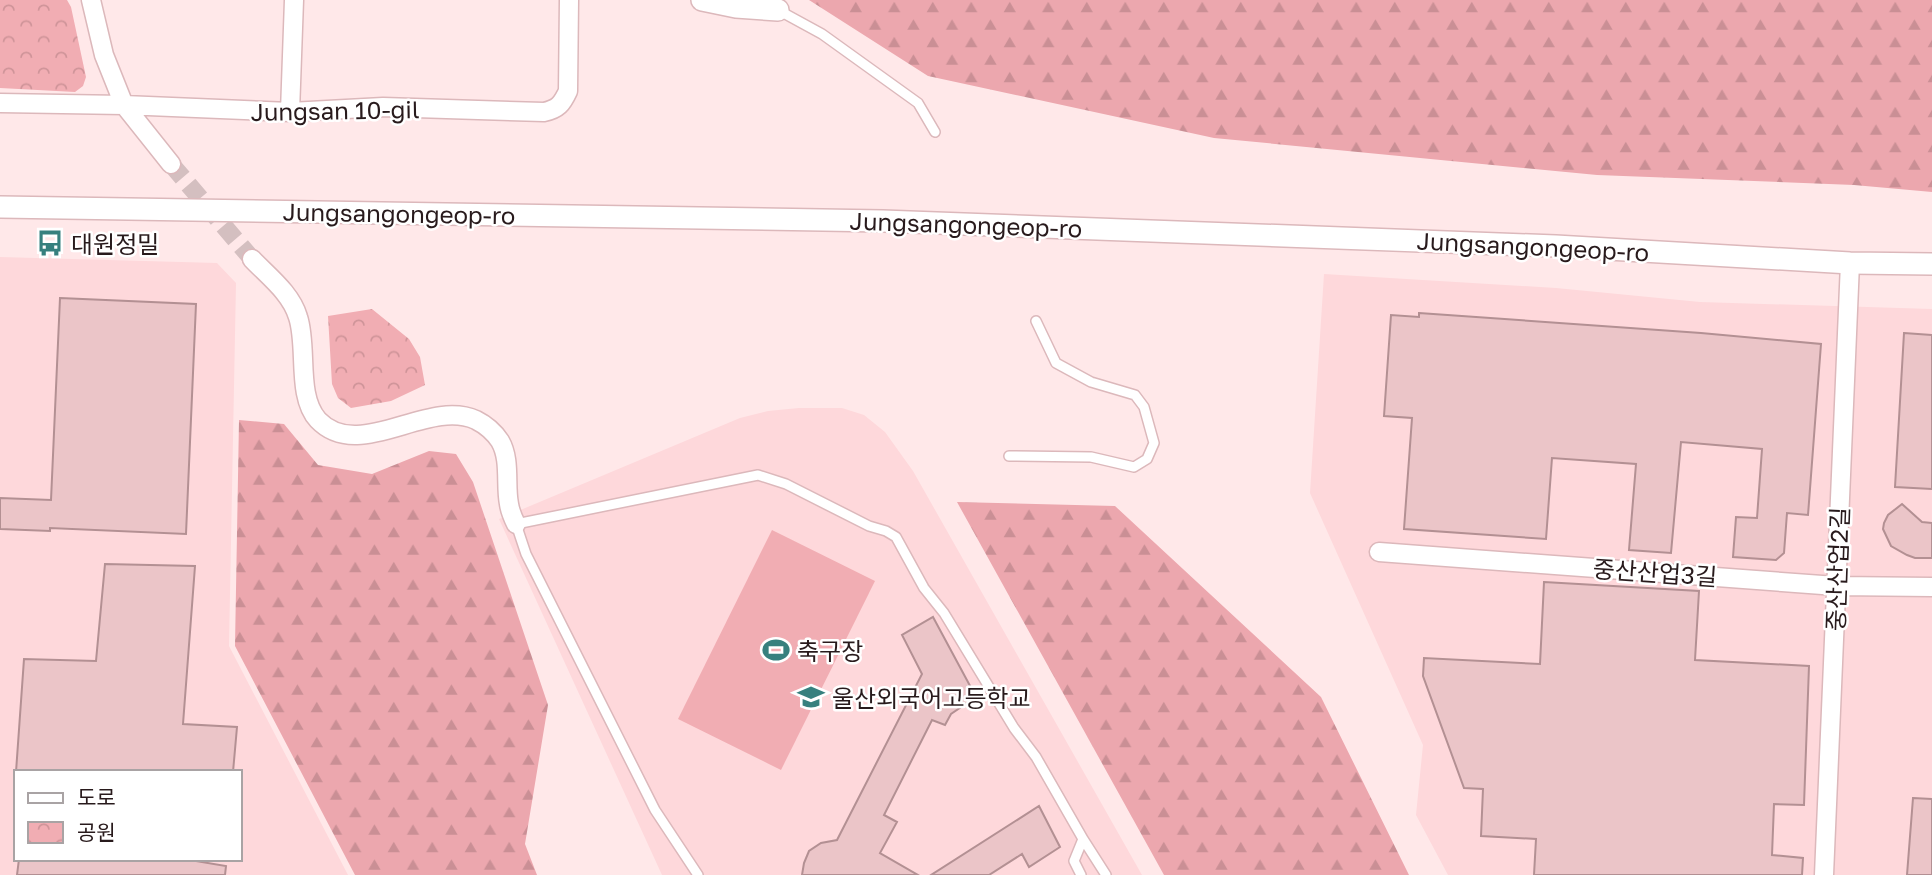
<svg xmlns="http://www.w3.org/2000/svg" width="1932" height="875" font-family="'Golos Text','Noto Sans KR',sans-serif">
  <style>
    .built { fill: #fed8db; fill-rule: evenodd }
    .forest { fill: url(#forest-firs) }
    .park { fill: url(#park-crowns) }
    .garden { fill: #f1adb3 }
    .building { fill: #ebc5c8; stroke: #b39093; stroke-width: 2 }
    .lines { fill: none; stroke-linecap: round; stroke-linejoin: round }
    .minor-tunnel { stroke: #d4bfc0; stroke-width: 18; stroke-dasharray: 18 9; stroke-linecap: butt }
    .service-casing { stroke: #dcb8bb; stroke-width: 12 }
    .minor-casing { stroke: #dcb8bb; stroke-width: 21 }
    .tertiary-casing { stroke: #dcb8bb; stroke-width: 24 }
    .service { stroke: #fff; stroke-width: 9 }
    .minor { stroke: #fff; stroke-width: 18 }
    .tertiary { stroke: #fff; stroke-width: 21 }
    .labels { text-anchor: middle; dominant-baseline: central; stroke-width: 5; stroke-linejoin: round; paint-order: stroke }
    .street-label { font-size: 24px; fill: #281a1c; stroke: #fff }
    .poi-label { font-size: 24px; fill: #281a1c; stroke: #fff; text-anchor: start }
  </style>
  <defs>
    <pattern id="forest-firs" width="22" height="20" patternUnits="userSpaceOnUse" patternTransform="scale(1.75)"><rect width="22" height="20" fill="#eca7ae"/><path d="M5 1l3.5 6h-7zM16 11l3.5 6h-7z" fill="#ca8f95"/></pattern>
    <pattern id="park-crowns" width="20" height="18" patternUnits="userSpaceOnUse" patternTransform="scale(1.75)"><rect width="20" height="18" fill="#f1adb3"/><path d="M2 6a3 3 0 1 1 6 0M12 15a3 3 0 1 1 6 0" fill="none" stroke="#cf9499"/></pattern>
  </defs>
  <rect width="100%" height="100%" fill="#ffe8e9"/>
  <path class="built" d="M 0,257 L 217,263 L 236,283 L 229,646 L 348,875 L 0,875 ZM 16,772 L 240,772 L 240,859 L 16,859 Z
    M 1324,274 L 1556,288 L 1700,302 L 1932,309 L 1932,875 L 1448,875 L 1416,815 L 1423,745 L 1310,493 Z
    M 799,408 L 842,408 L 864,415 L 885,432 L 913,471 L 1142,875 L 662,875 L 499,519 L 740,418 L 768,411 Z"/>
  <path class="forest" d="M 809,0 L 1932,0 L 1932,192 L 1854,185 L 1597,175 L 1214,138 L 928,76 Z
    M 239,420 L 284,424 L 318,465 L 372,474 L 429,451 L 456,454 L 473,482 L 548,705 L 525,844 L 537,875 L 355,875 L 235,646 Z
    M 957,502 L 1115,506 L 1321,697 L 1409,875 L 1164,875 Z"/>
  <path class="park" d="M 0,0 L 67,0 L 71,7 L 86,77 L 83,86 L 75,92 L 0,88 Z
    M 372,309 L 409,339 L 420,357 L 425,385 L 391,401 L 351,408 L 338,398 L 332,384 L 328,316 Z"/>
  <path class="garden" d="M 772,530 L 875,581 L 781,770 L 678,719 Z"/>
  <path class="building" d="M 60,298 L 196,304 L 186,534 L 50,528 L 50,531 L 0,529 L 0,498 L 51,500 Z
    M 1419,313 L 1701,333 L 1821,344 L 1808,515 L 1787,513 L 1784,553 L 1776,560 L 1733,557 L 1736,517 L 1757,518 L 1762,449 L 1681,442 L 1671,553 L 1629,550 L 1636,464 L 1552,458 L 1546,539 L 1404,529 L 1412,418 L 1384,416 L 1391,315 L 1419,317 Z
    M 1904,333 L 1932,335 L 1932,489 L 1895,487 Z
    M 1902,504 L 1922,522 L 1932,523 L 1932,558 L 1915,558 L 1907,555 L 1891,546 L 1883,529 L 1884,523 L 1888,515 Z
    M 105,564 L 195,566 L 183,724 L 237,727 L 233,772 L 16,772 L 24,659 L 96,661 Z
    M 1544,582 L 1699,591 L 1695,660 L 1809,666 L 1804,805 L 1774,804 L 1772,855 L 1803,858 L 1802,875 L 1534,875 L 1536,839 L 1481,836 L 1483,789 L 1464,788 L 1423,676 L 1424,658 L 1540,664 Z
    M 933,617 L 976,697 L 951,714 L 945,725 L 932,720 L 884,815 L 897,822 L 880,853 L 918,875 L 802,875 L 804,863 L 809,851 L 821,843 L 837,840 L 922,674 L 902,635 Z
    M 1913,798 L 1932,799 L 1932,875 L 1907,875 Z
    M 1039,806 L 1060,847 L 1029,867 L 1022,854 L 989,875 L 931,875 Z
    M 19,859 L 184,859 L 226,866 L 225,875 L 17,875 Z"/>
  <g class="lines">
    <path class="minor-tunnel" d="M 171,164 L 252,259"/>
    <g class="service-casing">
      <path id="service" d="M 778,10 L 822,34 L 918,103 L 935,132
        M 1009,456 L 1091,457 L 1134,467 L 1147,459 L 1154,443 L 1144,407 L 1135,395 L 1091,382 L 1056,363 L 1036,321
        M 1083,839 L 1106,875
        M 698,875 L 655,810 L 526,554 L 516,524 L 758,475 L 786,484 L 869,526 L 886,531 L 896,537 L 924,588 L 944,613 L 1014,728 L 1036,757 L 1083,839 L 1074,861 L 1081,875"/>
    </g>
    <g class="minor-casing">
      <path id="minor" d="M 91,0 L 104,55 L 124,105 L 171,164
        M 0,103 L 124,105 L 290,112 L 383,107 L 544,112 C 558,109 562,104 568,91 L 569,0
        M 290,112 L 294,0
        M 252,259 C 268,276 291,293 298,317 C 308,347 296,396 318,420 C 359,463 427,398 476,420 C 486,425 494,432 500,441 C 511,460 505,484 509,504 C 510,511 513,518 516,524
        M 1379,552 L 1836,586 L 1932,587
        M 1824,875 L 1850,263"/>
    </g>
    <g class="tertiary-casing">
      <path id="tertiary" d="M 702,0 L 736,7 L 778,10
        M 0,207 L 883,221 L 1556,246 L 1850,263 L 1932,264"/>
    </g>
    <use href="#service" class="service"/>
    <use href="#minor" class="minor"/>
    <use href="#tertiary" class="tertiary"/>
  </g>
  <defs>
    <g id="bus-bare" transform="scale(2.1)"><path d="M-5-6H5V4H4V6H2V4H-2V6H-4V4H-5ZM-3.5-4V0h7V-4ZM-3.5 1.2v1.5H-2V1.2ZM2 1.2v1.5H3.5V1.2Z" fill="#37807e" stroke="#fff" stroke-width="2.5" paint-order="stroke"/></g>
    <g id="stadium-bare" transform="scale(2.1)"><path d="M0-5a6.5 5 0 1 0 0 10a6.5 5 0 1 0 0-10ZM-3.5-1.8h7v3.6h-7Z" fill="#37807e" stroke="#fff" stroke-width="2.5" paint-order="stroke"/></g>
    <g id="school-bare" transform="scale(2.1)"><path d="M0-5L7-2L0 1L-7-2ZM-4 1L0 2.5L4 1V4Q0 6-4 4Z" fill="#37807e" stroke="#fff" stroke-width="2.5" paint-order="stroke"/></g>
  </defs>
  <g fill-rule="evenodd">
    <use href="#bus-bare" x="50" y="243"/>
    <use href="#stadium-bare" x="776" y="650"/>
    <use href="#school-bare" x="811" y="697"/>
  </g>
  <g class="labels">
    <g class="street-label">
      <text transform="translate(335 110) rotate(-1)">Jungsan 10-gil</text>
      <text transform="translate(399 213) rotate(1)">Jungsangongeop-ro</text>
      <text transform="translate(966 224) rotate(2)">Jungsangongeop-ro</text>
      <text transform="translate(1533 246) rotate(3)">Jungsangongeop-ro</text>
      <text transform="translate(1837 569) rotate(-88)">중산산업2길</text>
      <text transform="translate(1655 572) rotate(4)">중산산업3길</text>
    </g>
    <g class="poi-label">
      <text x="71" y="243">대원정밀</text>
      <text x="797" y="650">축구장</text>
      <text x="832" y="697">울산외국어고등학교</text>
    </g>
  </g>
  <rect x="14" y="770" width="228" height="91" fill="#ffffff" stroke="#a9a3a4" stroke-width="2"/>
  <rect x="28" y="793" width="35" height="10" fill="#ffffff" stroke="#a9a3a4" stroke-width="2"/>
  <text x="77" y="805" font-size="21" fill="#281a1c">도로</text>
  <rect x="28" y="822" width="35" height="21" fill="url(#park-crowns)" stroke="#a9a3a4" stroke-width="2"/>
  <text x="77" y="840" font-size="21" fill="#281a1c">공원</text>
</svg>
